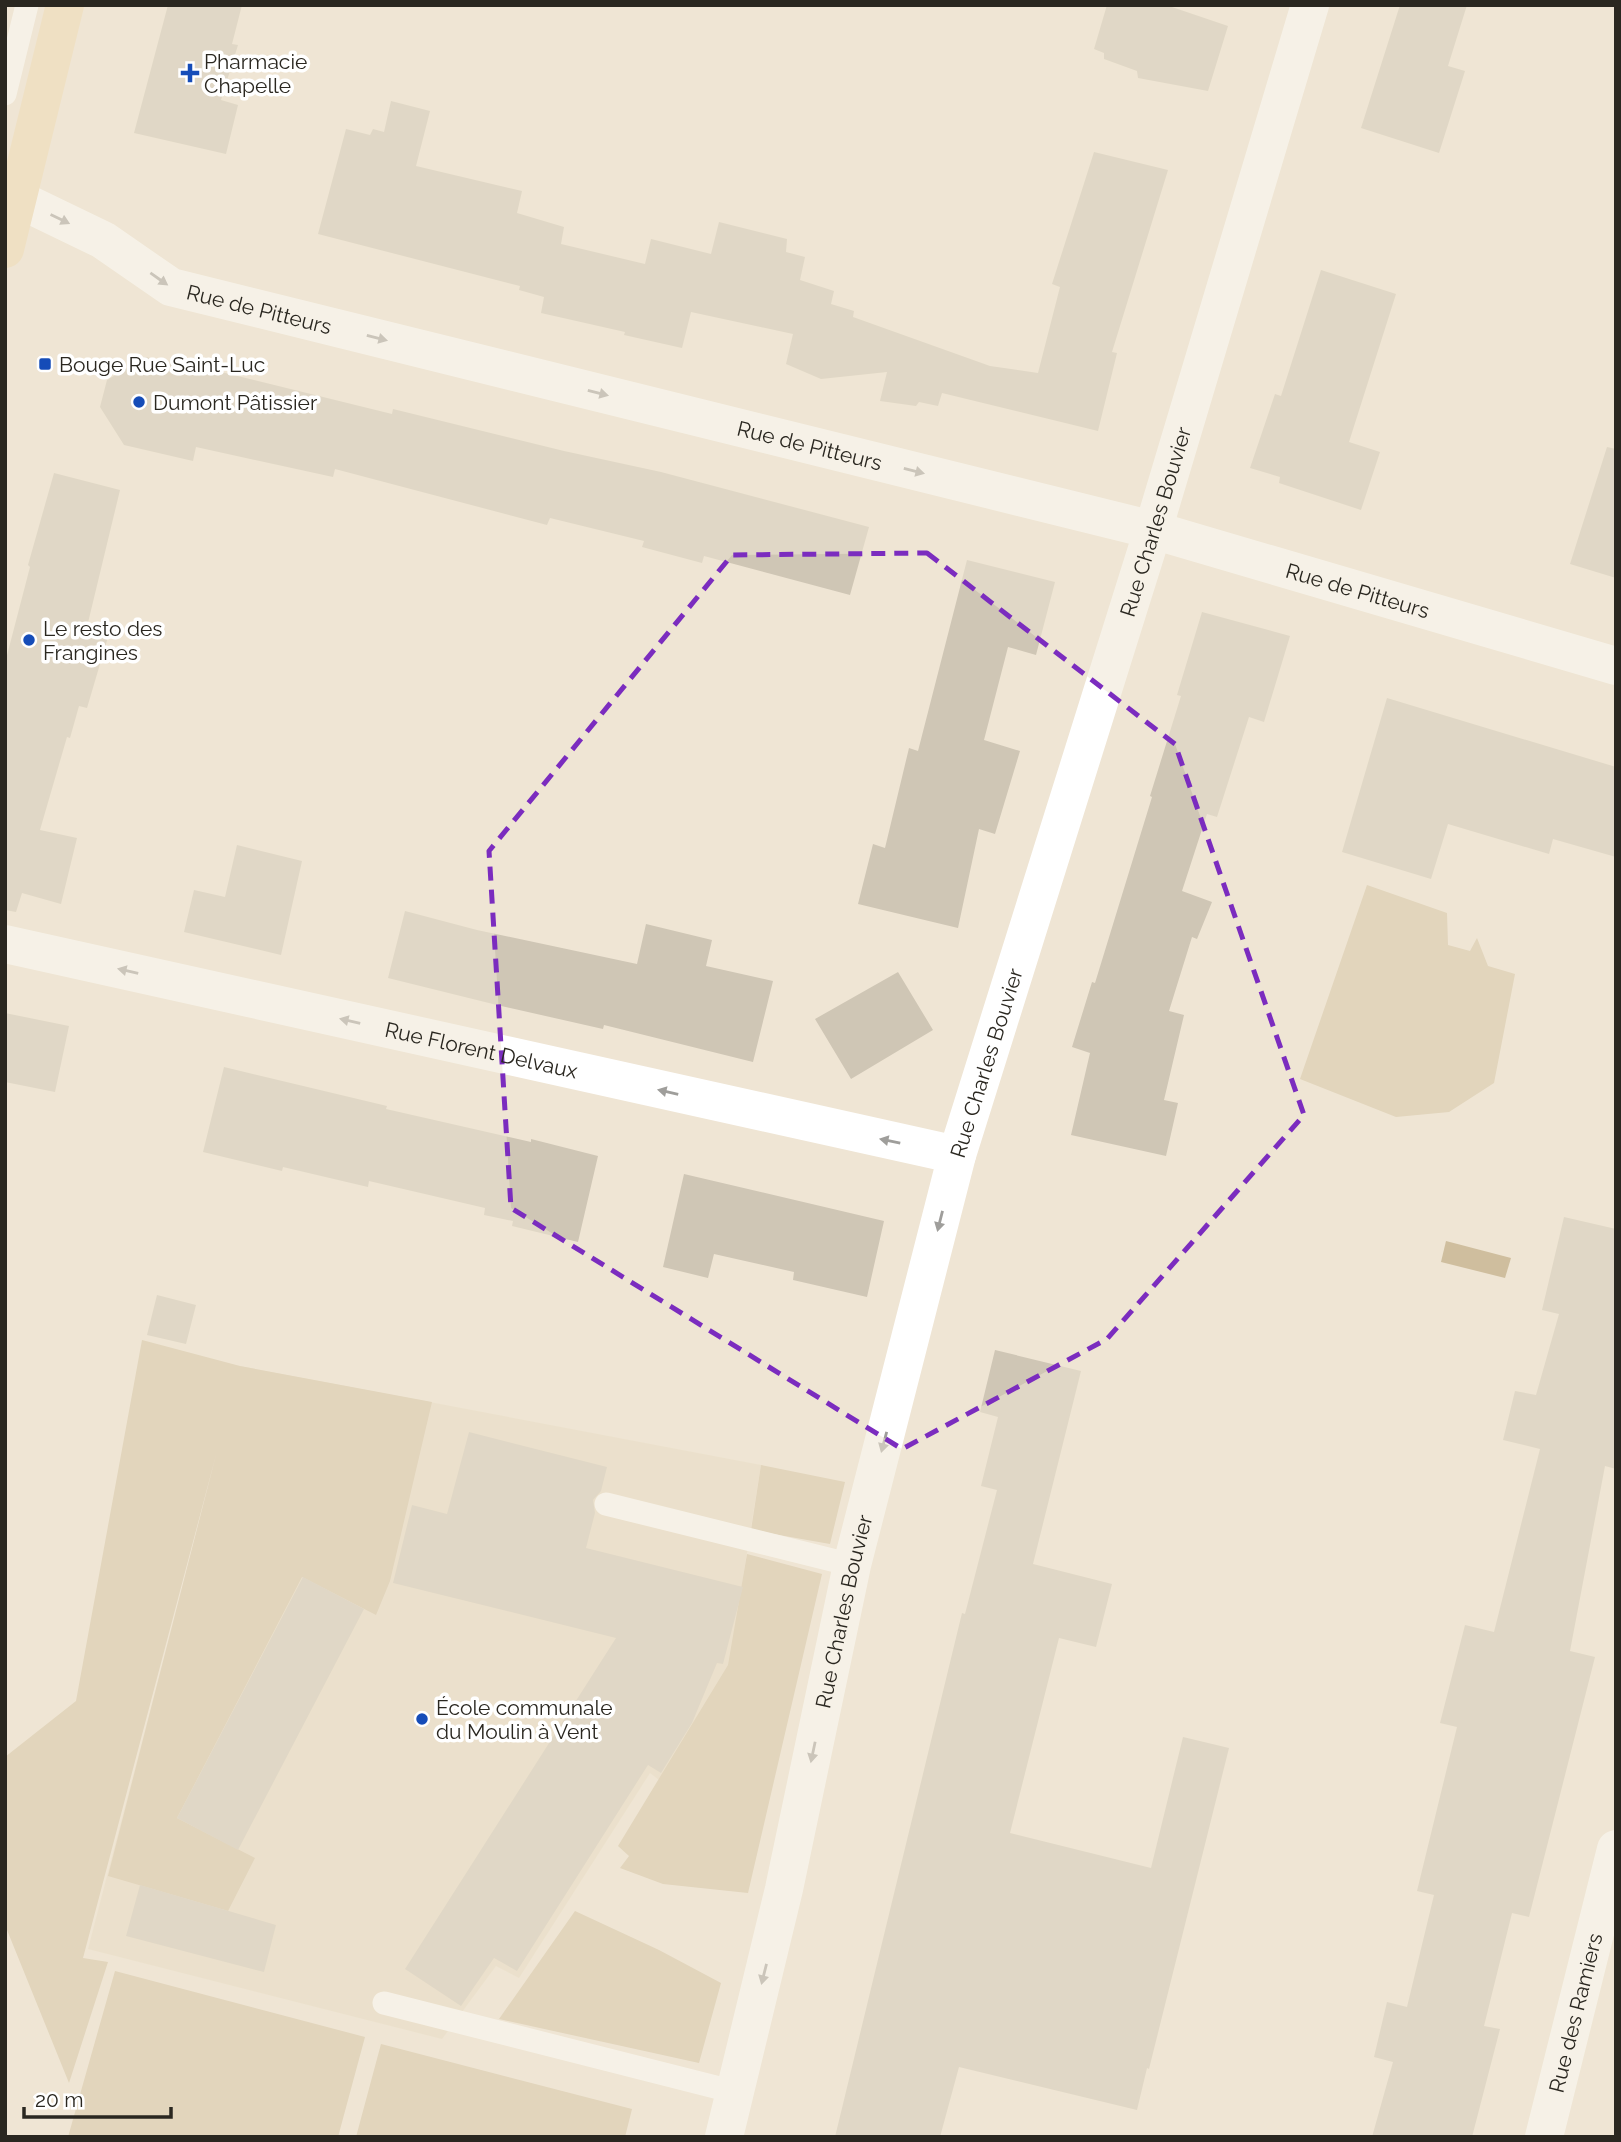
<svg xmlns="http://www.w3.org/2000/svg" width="1621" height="2142" font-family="Raleway,sans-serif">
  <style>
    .built { fill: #e7dac3 }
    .green { fill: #d2c0a0 }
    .water { fill: #a88e5e }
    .building { fill: #cfc6b5 }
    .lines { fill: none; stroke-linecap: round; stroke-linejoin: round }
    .lane { stroke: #fff; stroke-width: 23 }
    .street { stroke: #fff; stroke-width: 38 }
    .primary { stroke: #efd9b0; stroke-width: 38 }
    .oneway { fill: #9f9e9b }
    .marked { fill: none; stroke: #7b2cbf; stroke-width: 5; stroke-dasharray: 14 9; stroke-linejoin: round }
    .poi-dot { fill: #154cb8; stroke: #fff; stroke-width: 2.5 }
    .labels { text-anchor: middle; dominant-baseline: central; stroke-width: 7; stroke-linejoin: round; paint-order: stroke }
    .poi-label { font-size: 21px; fill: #2a2720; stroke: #fff; text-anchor: start }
    .street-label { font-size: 21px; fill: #2a2720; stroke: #fff }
  </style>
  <rect width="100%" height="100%" fill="#efe5d4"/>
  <path class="built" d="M 240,1366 L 761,1465 L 729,1665 L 659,1780 L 650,1773 L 519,1978 L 496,1966 L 442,2039 L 88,1949 Z"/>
  <path class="green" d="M 1367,885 L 1447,913 L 1448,945 L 1470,951 L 1477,938 L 1488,966 L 1515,974 L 1494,1083 L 1449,1112 L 1396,1117 L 1300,1079 Z
    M 142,1340 L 240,1366 L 432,1402 L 390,1581 L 376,1615 L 302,1577 L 177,1818 L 255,1858 L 228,1911 L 108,1876 L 217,1451 L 83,1958 L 108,1962 L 69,2083 L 5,1925 L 5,1757 L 76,1701 Z
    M 761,1465 L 845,1482 L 830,1544 L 751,1530 Z
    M 747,1554 L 822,1574 L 748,1893 L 663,1884 L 620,1868 L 629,1856 L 618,1846 L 728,1665 Z
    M 575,1911 L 659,1950 L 721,1983 L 699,2063 L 499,2019 Z
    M 115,1971 L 365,2037 L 338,2137 L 68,2137 Z
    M 381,2044 L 632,2109 L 625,2137 L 356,2137 Z"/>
  <path class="water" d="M 1446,1241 L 1511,1258 L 1505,1278 L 1441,1262 Z"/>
  <path class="building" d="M 168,5 L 242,5 L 232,44 L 238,45 L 221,100 L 238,105 L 226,154 L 134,133 Z
    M 1107,5 L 1166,5 L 1228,26 L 1208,91 L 1138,78 L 1137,71 L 1104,59 L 1104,53 L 1094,49 Z
    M 1400,5 L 1467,5 L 1448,66 L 1465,71 L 1439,153 L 1361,128 Z
    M 391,101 L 430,111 L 416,166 L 522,191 L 517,213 L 564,227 L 561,244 L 645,264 L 651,239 L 711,254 L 719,222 L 787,239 L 786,252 L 805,257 L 800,280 L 834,291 L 831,304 L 854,311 L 853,317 L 990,366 L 1038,373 L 1060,287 L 1052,284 L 1094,152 L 1168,170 L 1112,352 L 1117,353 L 1098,431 L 942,393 L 938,406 L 919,402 L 916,406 L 880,401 L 887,372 L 821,379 L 786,364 L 793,334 L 691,312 L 682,348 L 624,335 L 625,332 L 541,313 L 544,297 L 519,290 L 520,286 L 318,234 L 346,129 L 370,135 L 373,129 L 384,132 Z
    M 1321,270 L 1396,294 L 1349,442 L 1380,452 L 1361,510 L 1279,483 L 1280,477 L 1250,468 L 1275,394 L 1281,396 Z
    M 146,357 L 207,374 L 209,369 L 392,414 L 393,409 L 564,451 L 661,472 L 869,527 L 850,595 L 704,556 L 702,563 L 642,547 L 644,541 L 550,518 L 547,525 L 335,469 L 333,477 L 196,447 L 193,461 L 124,445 L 100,407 L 107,380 Z
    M 1607,447 L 1616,449 L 1616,578 L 1570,564 Z
    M 54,473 L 120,490 L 86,631 L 108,637 L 87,708 L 79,706 L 70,738 L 67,737 L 40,830 L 77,838 L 61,904 L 22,893 L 16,912 L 5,910 L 5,663 L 30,567 L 28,565 Z
    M 967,560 L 1055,582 L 1036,655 L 1008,647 L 984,740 L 1020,751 L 995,834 L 979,829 L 958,928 L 858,904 L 873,844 L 885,848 L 909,748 L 918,751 Z
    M 1202,612 L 1290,636 L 1264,722 L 1249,717 L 1217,817 L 1207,814 L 1182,891 L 1212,902 L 1197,939 L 1192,937 L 1169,1011 L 1184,1015 L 1164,1100 L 1178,1103 L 1166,1156 L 1071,1135 L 1090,1053 L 1072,1047 L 1092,982 L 1095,983 L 1152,797 L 1150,796 L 1181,696 L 1177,695 Z
    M 1387,698 L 1616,767 L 1616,857 L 1553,839 L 1549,854 L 1448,824 L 1431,879 L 1342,852 Z
    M 237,845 L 302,861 L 281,955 L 184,932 L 194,890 L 225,897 Z
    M 405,911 L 477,930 L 637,964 L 646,924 L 712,940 L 706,966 L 773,981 L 753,1062 L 604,1025 L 603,1029 L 497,1005 L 388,978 Z
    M 898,972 L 933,1030 L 851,1079 L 815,1019 Z
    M 5,1013 L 69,1026 L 55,1092 L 5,1082 Z
    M 224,1067 L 387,1106 L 386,1109 L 531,1142 L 531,1139 L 598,1156 L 578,1242 L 512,1226 L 513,1221 L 484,1215 L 485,1208 L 369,1181 L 368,1187 L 283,1167 L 282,1171 L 203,1152 Z
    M 684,1174 L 884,1221 L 867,1297 L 793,1280 L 794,1272 L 714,1254 L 708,1278 L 663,1267 Z
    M 1564,1217 L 1616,1229 L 1616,1469 L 1605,1466 L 1570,1651 L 1595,1657 L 1529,1917 L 1512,1913 L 1484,2026 L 1500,2029 L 1472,2137 L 1372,2137 L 1393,2062 L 1374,2057 L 1387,2002 L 1407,2007 L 1434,1895 L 1417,1891 L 1457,1727 L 1440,1723 L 1465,1625 L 1494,1632 L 1540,1449 L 1503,1440 L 1515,1391 L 1536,1395 L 1559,1314 L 1542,1310 Z
    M 157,1295 L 196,1305 L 186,1344 L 147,1335 Z
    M 995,1350 L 1081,1371 L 1033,1564 L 1112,1584 L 1096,1647 L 1059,1638 L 1010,1833 L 1151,1868 L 1183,1737 L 1229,1748 L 1149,2069 L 1147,2068 L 1137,2110 L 959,2067 L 940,2137 L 835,2137 L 962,1613 L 965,1614 L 997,1490 L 981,1486 L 998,1417 L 980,1412 Z
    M 469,1432 L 607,1467 L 601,1491 L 593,1500 L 595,1513 L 586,1548 L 743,1587 L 723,1664 L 717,1663 L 692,1723 L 661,1773 L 648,1765 L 517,1971 L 494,1958 L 461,2006 L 405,1969 L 616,1638 L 393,1583 L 412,1505 L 447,1514 Z
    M 303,1577 L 364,1609 L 238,1850 L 177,1818 Z
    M 140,1885 L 276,1925 L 264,1972 L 126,1936 Z"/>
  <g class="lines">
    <path class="lane" d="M 5,94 L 27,5
      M 606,1504 L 852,1565
      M 384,2003 L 735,2092"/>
    <g class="street">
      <path id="s1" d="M 18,199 L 103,240 L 171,287 L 1153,530 L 1616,666"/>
      <path id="s2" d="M 5,944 L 957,1155"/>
      <path id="s3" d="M 724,2137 L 784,1889 L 852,1565 L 957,1155 L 1153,530 L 1310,5"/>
      <path id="s4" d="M 1544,2137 L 1616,1849"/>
    </g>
    <path class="primary" d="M 5,249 L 65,5"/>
  </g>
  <defs><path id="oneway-solid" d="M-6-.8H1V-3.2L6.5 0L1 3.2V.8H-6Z" transform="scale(1.75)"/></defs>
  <g class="oneway">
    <use href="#oneway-solid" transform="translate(60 219) rotate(26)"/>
    <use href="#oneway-solid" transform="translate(159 279) rotate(35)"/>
    <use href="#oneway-solid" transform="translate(377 338) rotate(14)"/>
    <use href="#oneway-solid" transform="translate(598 393) rotate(14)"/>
    <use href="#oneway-solid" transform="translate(914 471) rotate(14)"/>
    <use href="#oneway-solid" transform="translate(128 971) rotate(-167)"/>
    <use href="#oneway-solid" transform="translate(350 1021) rotate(-167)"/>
    <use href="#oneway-solid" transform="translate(668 1092) rotate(-167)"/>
    <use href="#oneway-solid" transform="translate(890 1141) rotate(-168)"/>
    <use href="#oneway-solid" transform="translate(940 1221) rotate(104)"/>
    <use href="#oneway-solid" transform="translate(884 1442) rotate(105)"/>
    <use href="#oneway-solid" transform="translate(813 1752) rotate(102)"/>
    <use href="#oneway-solid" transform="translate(764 1974) rotate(104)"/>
  </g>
  <path d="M0 0H1621V2142H0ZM 927,553 L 1175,744 L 1304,1115 L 1107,1339 L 902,1449 L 511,1208 L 489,851 L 732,555 Z" fill="#efe5d4" fill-opacity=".55" fill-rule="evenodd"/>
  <path class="marked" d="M 927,553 L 1175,744 L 1304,1115 L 1107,1339 L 902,1449 L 511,1208 L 489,851 L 732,555 Z"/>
  <g class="poi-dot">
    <path d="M186.5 62.5h7v7h7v7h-7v7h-7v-7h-7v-7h7z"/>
    <rect x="38" y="357" width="14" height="14" rx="3.5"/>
    <circle cx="139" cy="402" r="7"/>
    <circle cx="29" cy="640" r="7"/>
    <circle cx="422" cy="1719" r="7"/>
  </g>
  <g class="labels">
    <g class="poi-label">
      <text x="204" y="61">Pharmacie<tspan x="204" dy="24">Chapelle</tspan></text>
      <text x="59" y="364">Bouge Rue Saint-Luc</text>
      <text x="153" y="402">Dumont Pâtissier</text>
      <text x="43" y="628">Le resto des<tspan x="43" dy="24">Frangines</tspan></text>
      <text x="436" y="1707">École communale<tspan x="436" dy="24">du Moulin à Vent</tspan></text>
    </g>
    <g class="street-label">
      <text stroke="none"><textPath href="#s1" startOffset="268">Rue de Pitteurs</textPath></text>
      <text stroke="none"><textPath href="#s1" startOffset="835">Rue de Pitteurs</textPath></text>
      <text stroke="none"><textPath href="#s3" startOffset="1673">Rue Charles Bouvier</textPath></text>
      <text stroke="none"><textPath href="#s1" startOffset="1402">Rue de Pitteurs</textPath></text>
      <text stroke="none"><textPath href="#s2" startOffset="488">Rue Florent Delvaux</textPath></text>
      <text stroke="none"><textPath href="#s3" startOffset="1106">Rue Charles Bouvier</textPath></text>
      <text stroke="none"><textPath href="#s3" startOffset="539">Rue Charles Bouvier</textPath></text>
      <text stroke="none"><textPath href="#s4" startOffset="128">Rue des Ramiers</textPath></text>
    </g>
  </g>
  <rect width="1621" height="2142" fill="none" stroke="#2a2720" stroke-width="14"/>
  <path d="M24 2107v10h147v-10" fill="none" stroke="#2a2720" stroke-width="3.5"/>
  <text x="35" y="2107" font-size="21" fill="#2a2720" stroke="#ffffff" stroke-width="5" paint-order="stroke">20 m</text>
</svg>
